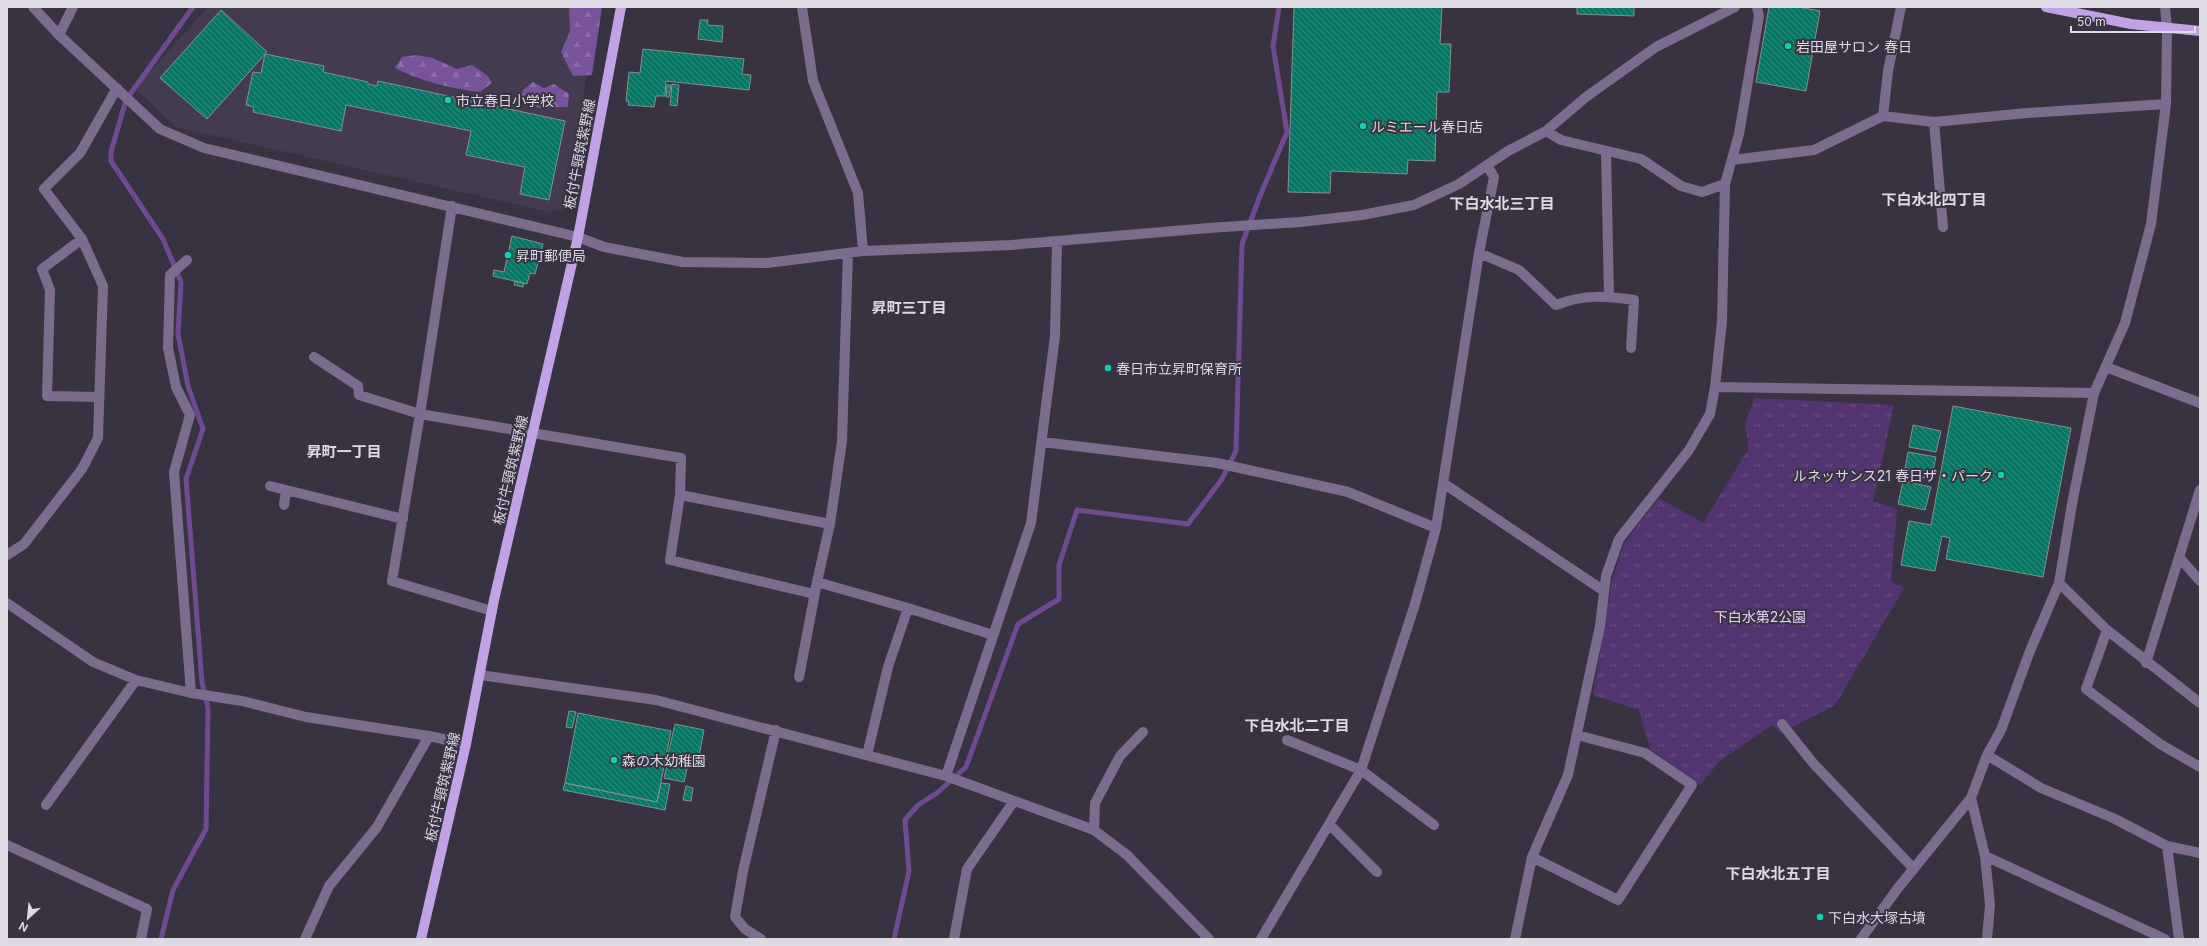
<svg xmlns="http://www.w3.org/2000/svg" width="2207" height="946" font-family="Inter,'Noto Sans JP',sans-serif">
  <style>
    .built { fill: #453b4f }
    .grass { fill: url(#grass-tufts) }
    .forest { fill: url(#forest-firs) }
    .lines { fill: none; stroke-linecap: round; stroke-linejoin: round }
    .stream { stroke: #6f4a91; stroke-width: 5 }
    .building { fill: url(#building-back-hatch); stroke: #7f948e }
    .minor { stroke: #7c6d8e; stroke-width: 10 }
    .major { stroke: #c2a2e5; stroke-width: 10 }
    .poi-dot { fill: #06d5b6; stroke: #393341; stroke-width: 1.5 }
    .labels { text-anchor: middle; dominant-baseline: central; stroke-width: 4; stroke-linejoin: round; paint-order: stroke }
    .poi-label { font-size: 14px; fill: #dedae3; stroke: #393341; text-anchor: start }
    .street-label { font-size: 14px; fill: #dedae3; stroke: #393341 }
    .park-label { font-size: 14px; fill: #e5d2fb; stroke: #393341 }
    .neighbourhood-label { font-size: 15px; font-weight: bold; fill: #dedae3; stroke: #393341 }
  </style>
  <defs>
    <pattern id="grass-tufts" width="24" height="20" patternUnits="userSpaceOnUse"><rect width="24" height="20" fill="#533470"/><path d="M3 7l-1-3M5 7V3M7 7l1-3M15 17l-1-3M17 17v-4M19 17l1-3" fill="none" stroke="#6b5184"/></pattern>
    <pattern id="forest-firs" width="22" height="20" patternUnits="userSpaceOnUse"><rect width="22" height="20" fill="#78539b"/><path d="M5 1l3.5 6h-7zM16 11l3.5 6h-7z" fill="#8b6ba9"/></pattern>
    <pattern id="building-back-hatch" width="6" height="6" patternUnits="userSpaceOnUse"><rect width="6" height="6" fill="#047765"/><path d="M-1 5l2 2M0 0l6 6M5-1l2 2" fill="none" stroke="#349082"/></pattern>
  </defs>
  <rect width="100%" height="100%" fill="#393341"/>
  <path class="built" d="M 208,7 L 598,7 L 565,209 L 550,212 L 176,127 L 135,88 Z"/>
  <path class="grass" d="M 1754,398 L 1894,405 L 1873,501 L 1897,509 L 1891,582 L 1904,588 L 1835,705 L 1781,733 L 1772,725 L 1720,761 L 1700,785 L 1650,749 L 1639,710 L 1593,695 L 1612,580 L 1624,543 L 1659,498 L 1703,523 L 1749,448 L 1745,425 Z"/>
  <path class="forest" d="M 569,7 L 602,7 L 592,75 L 573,76 L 561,52 L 570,31 Z
    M 416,55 L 433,58 L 457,69 L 472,65 L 488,76 L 492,83 L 480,92 C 452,89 420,81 395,68 L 402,57 Z
    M 533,82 L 544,88 L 554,84 L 569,94 L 568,107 L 538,108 L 531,102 L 521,101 L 523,90 Z"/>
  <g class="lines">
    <path class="stream" d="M 161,939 L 173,890 L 206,829 L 208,708 L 202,682 L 186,479 L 203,429 L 188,386 L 178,334 L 181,282 L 163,239 L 111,161 L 111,152 L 126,100 L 193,7
      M 894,939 L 909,871 L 905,820 L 918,805 L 937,793 L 966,767 L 1018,624 L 1059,599 L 1059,565 L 1077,510 L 1188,524 L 1222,479 L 1236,451 L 1242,244 L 1260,196 L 1287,132 L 1273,46 L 1279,7"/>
  </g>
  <path class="building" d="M 1294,7 L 1442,7 L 1440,44 L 1451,44 L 1449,92 L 1437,92 L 1435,161 L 1408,160 L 1407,174 L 1331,171 L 1330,193 L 1288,192 Z
    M 1577,7 L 1634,7 L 1634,16 L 1577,14 Z
    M 1769,7 L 1799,7 L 1820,11 L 1806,91 L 1756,82 Z
    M 221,10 L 267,52 L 207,119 L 160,78 Z
    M 700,20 L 708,20 L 707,25 L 723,26 L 722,42 L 698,39 Z
    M 643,49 L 744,59 L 742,74 L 751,75 L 749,90 L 666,81 L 665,96 L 656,96 L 654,107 L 628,105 L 629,102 L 626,101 L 629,72 L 640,73 Z
    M 265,54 L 324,66 L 323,72 L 368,82 L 368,84 L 377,86 L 378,81 L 565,121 L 549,200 L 520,194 L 525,167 L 466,155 L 471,131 L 346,105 L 341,131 L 253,112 L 254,107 L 246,105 L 253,72 L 261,73 Z
    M 672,84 L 679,85 L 677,106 L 670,105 Z
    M 667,85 L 671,85 L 669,97 L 666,97 Z
    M 512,236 L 543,244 L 535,274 L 530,273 L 527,284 L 493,276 L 494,270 L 504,272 Z
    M 515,281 L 524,283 L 523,287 L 514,285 Z
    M 1953,406 L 2071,428 L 2043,577 L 1946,559 L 1950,538 L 1942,536 L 1935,571 L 1901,565 L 1909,521 L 1931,525 Z
    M 1913,425 L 1941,431 L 1936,452 L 1909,447 Z
    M 1908,452 L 1936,457 L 1931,479 L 1904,474 Z
    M 1903,481 L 1931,487 L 1925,510 L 1898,504 Z
    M 569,711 L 576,712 L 572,728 L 566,727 Z
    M 578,713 L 671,731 L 657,802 L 565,783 Z
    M 675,724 L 704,730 L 698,761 L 668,755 Z
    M 669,756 L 689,760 L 684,782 L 664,778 Z
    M 565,783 L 657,802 L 661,783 L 670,784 L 665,810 L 563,790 Z
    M 686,786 L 693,788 L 691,801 L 683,800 Z"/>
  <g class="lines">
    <path class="minor" d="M 33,7 L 59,35 L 160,129 L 204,148 L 578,237 L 604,247 L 683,262 L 767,263 L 863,251 L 1011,245 L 1209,228 L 1300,222 L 1362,215 L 1414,205 L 1459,184 L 1508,151 L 1546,131 L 1586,97 L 1656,47 L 1735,7
      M 802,7 L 813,81 L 858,193 L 863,251
      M 2165,7 L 2167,28 L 2166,104 L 2151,224 L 2125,323 L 2094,393 L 2072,504 L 2059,583 L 2030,651 L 2001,730 L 1987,755 L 2041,788 L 2113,818 L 2167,846 L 2179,939
      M 59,35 L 73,7
      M 1883,116 L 1888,71 L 1901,7
      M 1934,122 L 1943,227
      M 1546,131 L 1561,140 L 1641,159 L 1681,186 L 1702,192 L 1725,184
      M 1606,151 L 1609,297
      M 1732,160 L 1814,150 L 1883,116 L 1934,122 L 2027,113 L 2166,104
      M 452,206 L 420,414 L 681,458 L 680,495 L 830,524
      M 82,239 L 42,269 L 50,290 L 47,396 L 99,397
      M 1479,253 L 1519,270 L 1556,305 C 1584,294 1605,296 1634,300 L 1631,348
      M 187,260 L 170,275 L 168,348 L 176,387 L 190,415 L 174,472 L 191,693
      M 314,357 L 358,386 L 359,395 L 420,414 L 392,581 L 492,611
      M 2106,367 L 2200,403
      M 1715,387 L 2094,393
      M 1042,442 L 1217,463 L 1348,492 L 1436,528
      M 1443,483 L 1604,591
      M 270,486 L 403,519
      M 680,495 L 670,560 L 814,594
      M 284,505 L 286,490
      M 7,555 L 24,544 L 82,469 L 98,438 L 103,286 L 82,239 L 44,189 L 80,153 L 117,88
      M 2179,557 L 2200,581
      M 817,582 L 830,524 L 842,441 L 848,253
      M 2059,583 L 2107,630 L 2086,689 L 2160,744 L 2200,767
      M 7,603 L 93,662 L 136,680 L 191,693 L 242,701 L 306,717 L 429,736 L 466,744
      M 2107,630 L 2200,703
      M 2146,663 L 2200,490
      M 480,675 L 656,700 L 946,776 L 1094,830 L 1127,855 L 1209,939
      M 799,677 L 817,582 L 908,608 L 993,635
      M 1782,724 L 1813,763 L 1914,869
      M 1287,740 L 1361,770 L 1434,825
      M 867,755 L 888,667 L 908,608
      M 946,776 L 1031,523 L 1055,336 L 1057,242
      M 46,805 L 136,680
      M 1330,825 L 1377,872
      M 1094,830 L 1095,803 L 1120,756 L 1143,732
      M 7,845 L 147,909 L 141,939
      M 2167,846 L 2200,853
      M 1985,856 L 2165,939
      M 1532,857 L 1618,900 L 1692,785 L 1645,753 L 1577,735
      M 305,939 L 329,886 L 377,827 L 429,736
      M 761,939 L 745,929 L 735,917 L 743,871 L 776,730
      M 954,939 L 967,869 L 1014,801
      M 1261,939 L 1361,770 L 1415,604 L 1436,528 L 1479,253 L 1494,177 L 1487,165
      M 1515,939 L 1532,857 L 1568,775 L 1600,626 L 1606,576 L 1619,539 L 1689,450 L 1710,414 L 1715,387 L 1722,321 L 1725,184 L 1739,134 L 1759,16 L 1757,7
      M 1861,939 L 1898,888 L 1971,798
      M 1987,939 L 1990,905 L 1985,856 L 1971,798 L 1987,755"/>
    <path class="major" d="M 2046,7 L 2131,24 L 2200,31
      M 421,939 L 466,744 L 494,600 L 578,237 L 621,7"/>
  </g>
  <g class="poi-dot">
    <circle cx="1788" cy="46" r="4"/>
    <circle cx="448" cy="100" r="4"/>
    <circle cx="1363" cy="126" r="4"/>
    <circle cx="508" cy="255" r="4"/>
    <circle cx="1108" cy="368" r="4"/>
    <circle cx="2001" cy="475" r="4"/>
    <circle cx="614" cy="760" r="4"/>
    <circle cx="1820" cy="917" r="4"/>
  </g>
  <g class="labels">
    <g class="poi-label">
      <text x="1796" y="46">岩田屋サロン 春日</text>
      <text x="456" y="100">市立春日小学校</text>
      <text x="1371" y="126">ルミエール春日店</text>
      <text x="516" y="255">昇町郵便局</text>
      <text x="1116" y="368">春日市立昇町保育所</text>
      <text x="1993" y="475" text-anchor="end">ルネッサンス21 春日ザ・パーク</text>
      <text x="622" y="760">森の木幼稚園</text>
      <text x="1828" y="917">下白水大塚古墳</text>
    </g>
    <g class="street-label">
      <text transform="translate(579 154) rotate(-79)">板付牛頸筑紫野線</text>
      <text transform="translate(510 470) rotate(-77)">板付牛頸筑紫野線</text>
      <text transform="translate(442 787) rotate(-77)">板付牛頸筑紫野線</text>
    </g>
    <g class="park-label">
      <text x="1760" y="616">下白水第2公園</text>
    </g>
    <g class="neighbourhood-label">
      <text x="1934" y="199">下白水北四丁目</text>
      <text x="1502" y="203">下白水北三丁目</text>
      <text x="909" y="307">昇町三丁目</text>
      <text x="344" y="451">昇町一丁目</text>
      <text x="1297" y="725">下白水北二丁目</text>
      <text x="1778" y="873">下白水北五丁目</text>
    </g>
  </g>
  <rect width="2207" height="946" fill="none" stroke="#dedae3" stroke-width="16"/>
  <g transform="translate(28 918) rotate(207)" stroke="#393341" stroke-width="3" paint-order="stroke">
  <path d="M0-3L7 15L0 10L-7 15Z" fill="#dedae3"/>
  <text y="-6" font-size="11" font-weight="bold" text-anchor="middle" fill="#dedae3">N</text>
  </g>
  <path d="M2071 26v6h124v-6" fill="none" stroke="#dedae3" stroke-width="2"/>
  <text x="2077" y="26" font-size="12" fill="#dedae3" stroke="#393341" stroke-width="3" paint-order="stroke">50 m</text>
</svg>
